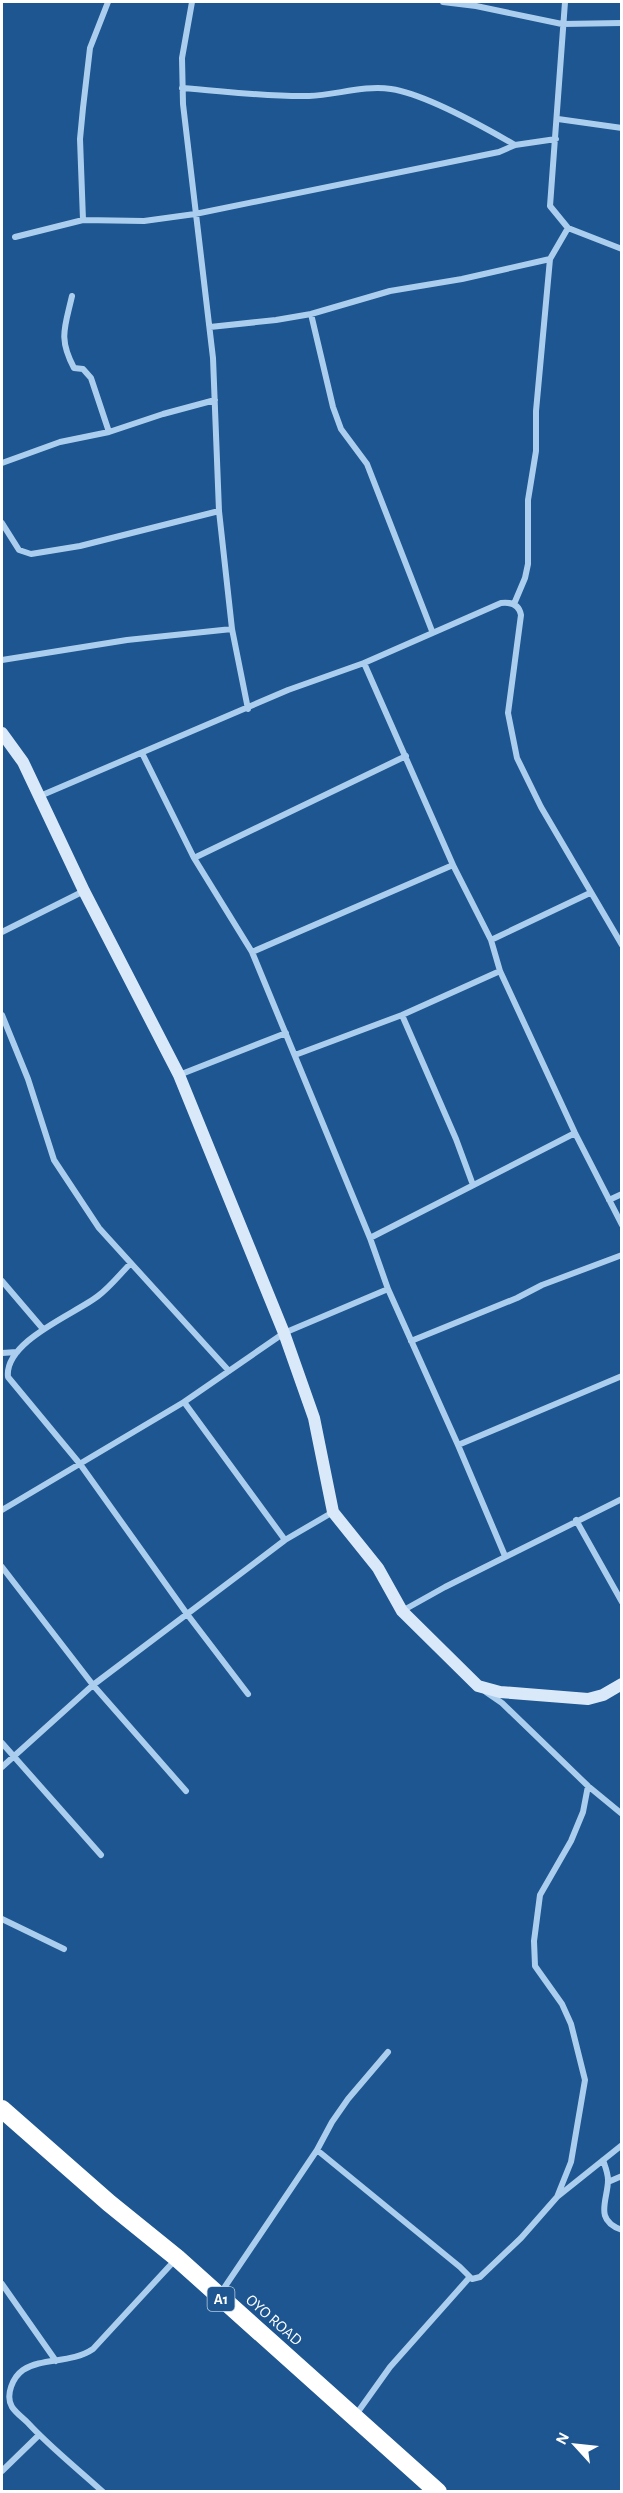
<svg xmlns="http://www.w3.org/2000/svg" width="623" height="2493" font-family="'Alegreya Sans',sans-serif">
  <style>
    .lines { fill: none; stroke-linecap: round; stroke-linejoin: round }
    .street { stroke: #acceee; stroke-width: 6 }
    .secondary { stroke: #d9e9fa; stroke-width: 12 }
    .highway { stroke: #fff; stroke-width: 18 }
    .labels { text-anchor: middle; dominant-baseline: central; stroke-width: 4.5; stroke-linejoin: round; paint-order: stroke }
    .shield { fill: #1d5690; stroke: #bbccde; stroke-width: 1.5 }
    .shield-label { font-size: 15px; font-weight: bold; fill: #fff }
    .street-label { font-size: 16px; fill: #fff; stroke: #1d5690 }
  </style>
  <rect width="100%" height="100%" fill="#1d5690"/>
  <g class="lines">
    <path class="street" d="M 192,2 L 182,58 L 183,104 L 213,358 L 219,511 L 232,629 L 248,709
      M 443,2 L 476,6 L 562,24 L 622,23
      M 182,88 C 224,91 267,97 309,96 C 336,95 364,85 391,89 C 425,94 484,127 515,145
      M 558,119 L 622,128
      M 83,220 L 80,139 L 83,108 L 90,48 L 108,2
      M 568,228 L 622,249
      M 15,237 L 83,220 L 144,221 L 195,214 L 499,152 L 515,145 L 556,139
      M 72,296 C 65,327 58,338 74,368 L 83,369 L 91,378 L 109,432
      M 311,314 L 333,407 L 341,429 L 367,464 L 432,631
      M 210,327 L 276,320 L 311,314 L 390,291 L 462,279 L 550,259
      M 2,463 L 60,442 L 109,432 L 163,414 L 215,400
      M 2,523 L 19,550 L 31,554 L 80,546 L 219,511
      M 514,604 L 525,578 L 528,564 L 528,500 L 536,451 L 536,411 L 550,259 L 568,228 L 550,206 L 565,2
      M 2,660 L 127,640 L 232,629
      M 364,663 L 453,865 L 491,940 L 500,971 L 575,1133 L 622,1225
      M 142,753 L 194,858 L 252,952 L 370,1238 L 388,1289 L 458,1445 L 505,1556
      M 40,796 L 288,690 L 364,663 L 501,603 C 510,602 519,604 521,615 L 508,713 L 517,758 L 541,807 L 622,945
      M 194,858 L 406,756
      M 2,932 L 84,891
      M 491,940 L 590,893
      M 252,952 L 453,865
      M 2,1015 L 28,1079 L 54,1160 L 99,1228 L 229,1371
      M 402,1015 L 456,1139 L 473,1185
      M 295,1055 L 402,1015 L 500,971
      M 179,1075 L 286,1033
      M 609,1200 L 622,1194
      M 370,1238 L 575,1133
      M 131,1263 C 120,1274 110,1287 98,1296 C 75,1314 4,1341 8,1377 L 80,1464 L 187,1614 L 248,1694
      M 2,1281 L 43,1329
      M 411,1341 L 517,1298 L 542,1285 L 622,1255
      M 2,1353 L 17,1352
      M 184,1402 L 285,1540
      M 458,1445 L 622,1376
      M 2,1510 L 184,1402 L 284,1333 L 388,1289
      M 576,1520 L 622,1602
      M 2,1567 L 93,1685 L 186,1791
      M 402,1611 L 445,1587 L 622,1499
      M 486,1692 L 502,1703 L 588,1786 L 622,1814
      M 2,1743 L 101,1855
      M 2,1767 L 93,1685 L 285,1540 L 333,1512
      M 2,1919 L 64,1949
      M 317,2150 L 460,2267 L 472,2279 L 480,2277 L 521,2238 L 557,2197 L 622,2145
      M 603,2160 C 605,2166 608,2173 608,2180 C 608,2200 593,2220 622,2230
      M 608,2182 L 622,2176
      M 557,2197 L 571,2162 L 585,2080 L 571,2024 L 562,2004 L 535,1966 L 534,1941 L 540,1895 L 571,1841 L 583,1812 L 588,1786
      M 2,2284 L 56,2361
      M 220,2294 L 317,2150 L 332,2122 L 348,2099 L 388,2052
      M 355,2416 L 390,2367 L 469,2278
      M 2,2471 L 39,2435
      M 103,2492 C 78,2469 51,2448 28,2423 C 23,2418 16,2413 12,2407 C 5,2395 13,2377 23,2370 C 43,2357 71,2364 93,2349 L 176,2259"/>
    <path class="secondary" d="M 2,733 L 23,762 L 84,891 L 179,1075 L 284,1333 L 314,1418 L 333,1512 L 378,1568 L 402,1611 L 478,1686 L 500,1692 L 588,1699 L 603,1695 L 622,1684"/>
    <path class="highway" d="M 2,2109 L 109,2203 L 177,2258 L 438,2492"/>
  </g>
  <g class="labels">
    <rect class="shield" x="207.5" y="2287" width="27" height="24" rx="4.5"/>
    <g class="shield-label">
      <text x="221" y="2299">A1</text>
    </g>
    <g class="street-label">
      <text transform="translate(274 2320) rotate(41)">OYO ROAD</text>
    </g>
  </g>
  <rect width="623" height="2493" fill="none" stroke="#ffffff" stroke-width="6"/>
  <g transform="translate(575 2445) rotate(297)" stroke="#1d5690" stroke-width="4.5" paint-order="stroke">
  <path d="M0-4.5L10 22L0 15L-10 22Z" fill="#ffffff"/>
  <text y="-9" font-size="16" font-weight="bold" text-anchor="middle" fill="#ffffff">N</text>
  </g>
</svg>
